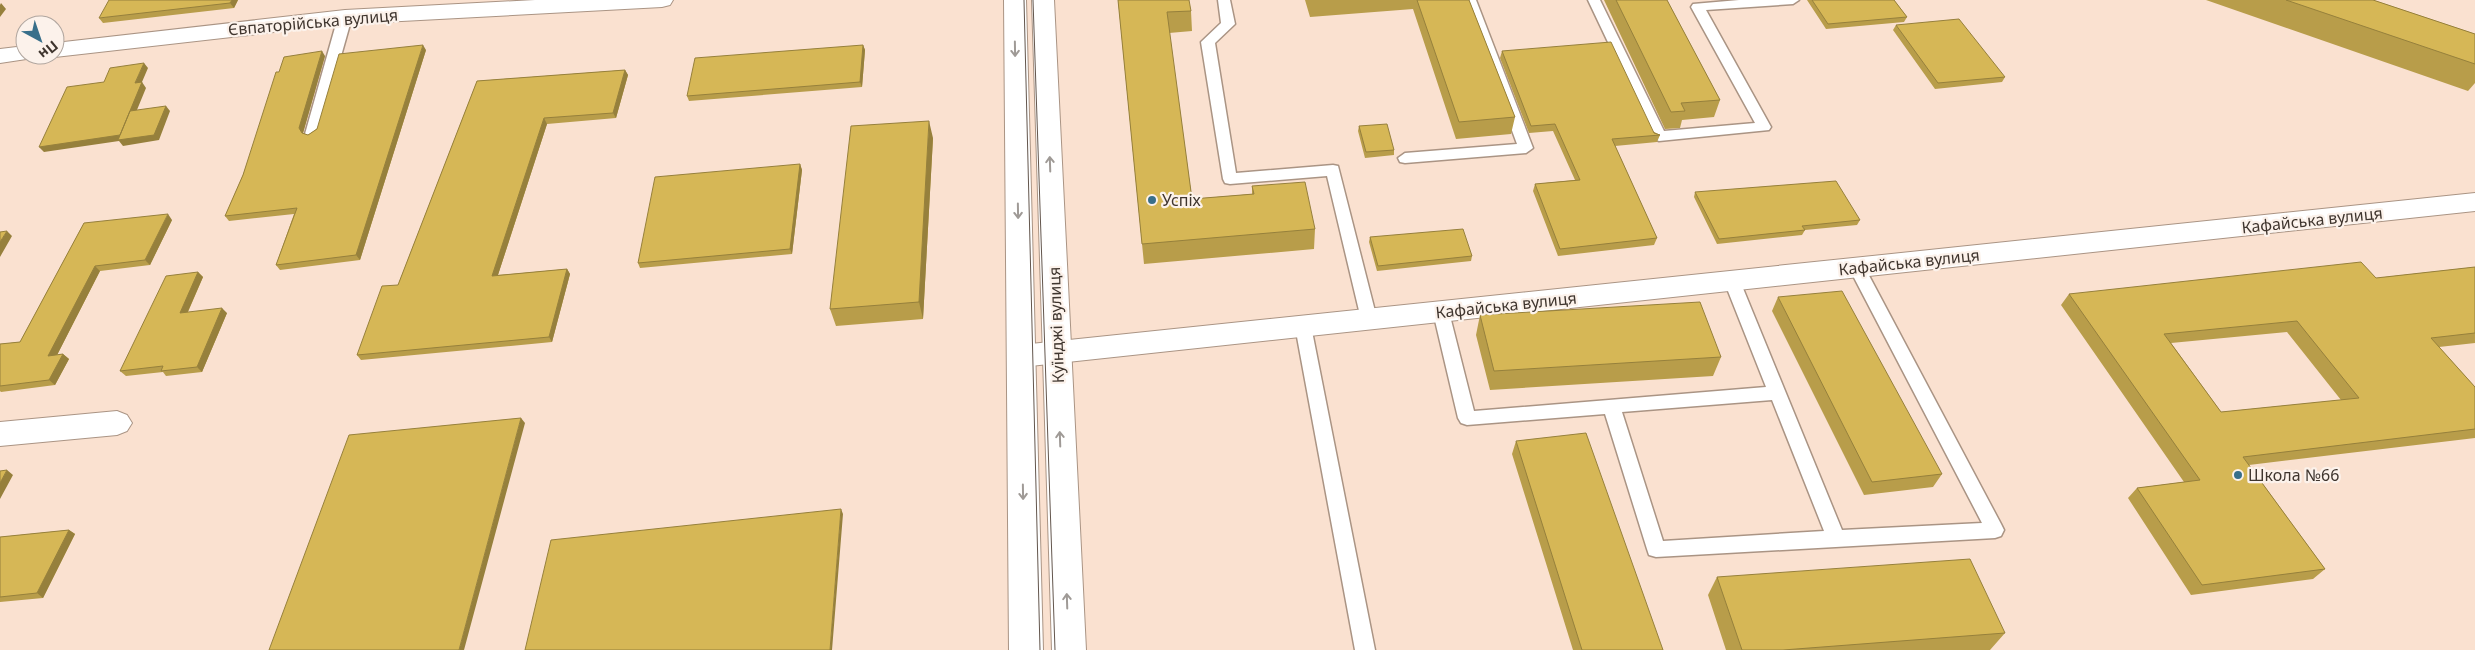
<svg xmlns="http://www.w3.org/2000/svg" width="2475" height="650" font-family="'Noto Sans',sans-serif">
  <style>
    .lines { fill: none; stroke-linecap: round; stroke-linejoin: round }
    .lane-casing { stroke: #aa9484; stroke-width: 3 }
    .street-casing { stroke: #aa9484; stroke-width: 2 }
    .secondary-casing { stroke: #aa9484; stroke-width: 2 }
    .lane { fill: #fff; fill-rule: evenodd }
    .street { fill: #fff; fill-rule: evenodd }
    .secondary { fill: #fff; fill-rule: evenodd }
    .tram { stroke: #63564d; stroke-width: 1 }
    .wall { fill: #b89d4a; fill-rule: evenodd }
    .shaded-wall { fill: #96803c }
    .building { fill: #d6b756; stroke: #96803c; fill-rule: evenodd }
    .oneway { stroke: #9f9a96 }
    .poi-dot { fill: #386f8a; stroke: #fcf2eb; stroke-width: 2 }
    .labels { text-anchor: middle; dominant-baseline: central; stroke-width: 4.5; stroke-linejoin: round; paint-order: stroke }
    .street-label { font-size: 16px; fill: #3f352e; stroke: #fcf2eb }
    .poi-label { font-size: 16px; fill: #3f352e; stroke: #fcf2eb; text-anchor: start }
  </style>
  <rect width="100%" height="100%" fill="#fae1d0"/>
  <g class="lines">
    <g class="lane-casing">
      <path id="lane" d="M 1218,0 L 1230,0 L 1235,24 L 1215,43 L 1236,173 L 1333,165 L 1338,166 L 1377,319 L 1375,323 L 1369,325 L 1363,323 L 1361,319 L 1327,176 L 1230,184 L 1225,183 L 1223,179 L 1201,42 L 1221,23 Z
        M 1464,0 L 1476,0 L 1533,148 L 1526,153 L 1405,163 L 1400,162 L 1398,158 L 1405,153 L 1517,144 Z
        M 1588,0 L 1600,0 L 1664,131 L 1755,123 L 1691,7 L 1693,4 L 1739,0 L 1799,0 L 1793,4 L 1706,10 L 1771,127 L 1769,130 L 1659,141 L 1654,139 Z
        M 345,13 L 352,17 L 319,134 L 312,139 L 307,137 L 305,134 L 338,17 Z
        M 1857,262 L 1863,264 L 1865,268 L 2001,524 L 2004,530 L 2001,536 L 1995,538 L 1656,557 L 1649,555 L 1647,549 L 1605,414 L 1467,425 L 1461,423 L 1458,418 L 1433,312 L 1435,308 L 1441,306 L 1447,308 L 1449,312 L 1474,411 L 1766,387 L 1724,281 L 1726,277 L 1738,277 L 1740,281 L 1842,530 L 1982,523 L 1849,268 L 1851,264 ZM 1772,400 L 1824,531 L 1663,541 L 1622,412 Z
        M 1303,320 L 1309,322 L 1311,326 L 1375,650 L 1355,650 L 1295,326 L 1297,322 Z"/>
    </g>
    <g class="street-casing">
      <path id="street" d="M 535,0 L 673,0 L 670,5 L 662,7 L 345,24 L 55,57 L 47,55 L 55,55 L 55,43 L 345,10 Z
        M 25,46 L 25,55 L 35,55 L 33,58 L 0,63 L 0,49 Z
        M 2475,193 L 2475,211 L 1021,367 L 1011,364 L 1007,356 L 1011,348 L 1021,345 Z
        M 117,411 L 127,415 L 132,423 L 127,431 L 117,435 L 0,446 L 0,422 Z"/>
    </g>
    <g class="secondary-casing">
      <path id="secondary" d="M 1004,0 L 1026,0 L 1043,650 L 1009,650 Z
        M 1032,0 L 1054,0 L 1086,650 L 1052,650 Z"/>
    </g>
    <use href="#lane" class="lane"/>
    <use href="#street" class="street"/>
    <use href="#secondary" class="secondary"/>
    <path class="tram" d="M 1024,0 L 1040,650
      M 1033,0 L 1055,650"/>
  </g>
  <path class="wall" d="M 238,0 L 234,8 L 103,23 L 99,18 Z
    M 1118,0 L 1191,11 L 1192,31 L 1169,33 L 1192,199 L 1252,194 L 1252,186 L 1315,229 L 1314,249 L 1144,264 Z
    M 1305,0 L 1469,0 L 1515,117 L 1511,134 L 1456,139 L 1413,9 L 1310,17 Z
    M 1604,0 L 1667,0 L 1720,100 L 1714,117 L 1682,120 L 1680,128 L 1665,129 Z
    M 1807,0 L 1894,0 L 1907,17 L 1904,22 L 1826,29 Z
    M 2206,0 L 2373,0 L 2475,34 L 2475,83 L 2468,91 Z
    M 1896,25 L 2005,77 L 2002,82 L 1935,89 L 1893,30 Z
    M 863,45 L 865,50 L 862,87 L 689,101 L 687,96 Z
    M 426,50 L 360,260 L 280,270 L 276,265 L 294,214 L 229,221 L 225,216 L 243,175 L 279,72 L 325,56 L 303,133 L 308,135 Z
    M 1502,51 L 1660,135 L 1657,142 L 1615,146 L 1657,238 L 1654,245 L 1558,256 L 1533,191 L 1535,184 L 1575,180 L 1553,131 L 1529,133 L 1500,58 Z
    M 625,70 L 628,75 L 616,118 L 547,124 L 498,275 L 567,269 L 570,274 L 552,342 L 361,360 L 357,355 L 398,285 L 477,81 Z
    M 1359,126 L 1394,150 L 1394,155 L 1365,158 L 1358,131 Z
    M 933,138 L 923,319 L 836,326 L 830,309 Z
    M 800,164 L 802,170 L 792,254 L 640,268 L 638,263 Z
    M 1695,192 L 1860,220 L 1857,225 L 1805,230 L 1802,235 L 1717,244 L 1694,197 Z
    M 172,220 L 150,265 L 100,271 L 57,355 L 63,354 L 69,359 L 55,385 L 1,392 L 0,391 L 0,344 L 20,342 L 84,223 Z
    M 1370,237 L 1472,256 L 1471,261 L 1377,271 L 1369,242 Z
    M 2475,267 L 2475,343 L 2439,347 L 2475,387 L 2475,438 L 2249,465 L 2325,569 L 2313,579 L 2191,595 L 2128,498 L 2137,488 L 2184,482 L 2061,305 L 2069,294 L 2376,278 ZM 2287,332 L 2341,400 L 2221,412 L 2171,343 Z
    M 198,272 L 203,277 L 188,312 L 227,313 L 202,372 L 166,376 L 163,372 L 126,376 L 120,371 Z
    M 1778,297 L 1942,474 L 1933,487 L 1864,495 L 1772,311 Z
    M 1480,315 L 1721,357 L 1713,376 L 1490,390 L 1476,335 Z
    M 1516,441 L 1663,650 L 1573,650 L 1512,454 Z
    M 69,530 L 75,534 L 43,598 L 0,602 L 0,537 Z
    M 1717,577 L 2005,633 L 1990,650 L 1726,650 L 1708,595 Z"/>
  <path class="shaded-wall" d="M 232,0 L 238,0 L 234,8 L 230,3 Z
    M 1,3 L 6,9 L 0,17 L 0,5 Z
    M 423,45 L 426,50 L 360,260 L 356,255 Z
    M 863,45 L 865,50 L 862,87 L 860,82 Z
    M 322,51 L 325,56 L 303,133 L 302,133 L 299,128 Z
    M 144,63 L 148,68 L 142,82 L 146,88 L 125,139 L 166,106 L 170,111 L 159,140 L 123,146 L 119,141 L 44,152 L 39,147 L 135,83 Z
    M 625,70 L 628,75 L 616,118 L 613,113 Z
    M 544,118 L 547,124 L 496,281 L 492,276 Z
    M 929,121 L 933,138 L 923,319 L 919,302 Z
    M 800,164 L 802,170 L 792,254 L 790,249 Z
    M 168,214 L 172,220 L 150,265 L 145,260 Z
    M 7,231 L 12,236 L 0,257 L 0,242 Z
    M 95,266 L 100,271 L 54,361 L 48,356 Z
    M 567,269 L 570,274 L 552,342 L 549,337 Z
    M 198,272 L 203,277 L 185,318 L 180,313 Z
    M 222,308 L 227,313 L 202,372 L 197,367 Z
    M 63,354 L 69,359 L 55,385 L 49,380 Z
    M 521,418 L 525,423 L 464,650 L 459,650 Z
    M 7,470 L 13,475 L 0,499 L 0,483 Z
    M 841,509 L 843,514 L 832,650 L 830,650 Z
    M 69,530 L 75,534 L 43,598 L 37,593 Z"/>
  <path class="building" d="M 109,0 L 232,0 L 230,3 L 99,18 Z
    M 1118,0 L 1189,0 L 1191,11 L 1167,12 L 1192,199 L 1254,194 L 1252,186 L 1305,182 L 1315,229 L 1142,244 Z
    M 1417,0 L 1469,0 L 1515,117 L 1459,122 Z
    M 1616,0 L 1667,0 L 1720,100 L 1681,103 L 1685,111 L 1671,112 Z
    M 1812,0 L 1894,0 L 1907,17 L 1828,24 Z
    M 2286,0 L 2373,0 L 2475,34 L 2475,64 Z
    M 1959,19 L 2005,77 L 1938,83 L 1896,25 Z
    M 1611,42 L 1654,133 L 1660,135 L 1612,139 L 1657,238 L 1560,249 L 1535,184 L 1580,180 L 1555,124 L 1531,126 L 1502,51 Z
    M 423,45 L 356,255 L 276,265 L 297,208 L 225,216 L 243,175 L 276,72 L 279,72 L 284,57 L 322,51 L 299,128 L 302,133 L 308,135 L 317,129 L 339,54 Z
    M 863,45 L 860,82 L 687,96 L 695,58 Z
    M 144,63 L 135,83 L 142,82 L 120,135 L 39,147 L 67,87 L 104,82 L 110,68 Z
    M 625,70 L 613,113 L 544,118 L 492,276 L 567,269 L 549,337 L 357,355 L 382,286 L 398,285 L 477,81 Z
    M 166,106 L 154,135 L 118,140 L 130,111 Z
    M 929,121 L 919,302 L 830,309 L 851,126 Z
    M 1387,124 L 1394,150 L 1366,152 L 1359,126 Z
    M 800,164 L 790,249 L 638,263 L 655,177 Z
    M 1836,181 L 1860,220 L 1802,226 L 1805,230 L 1719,239 L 1695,192 Z
    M 168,214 L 145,260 L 95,266 L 48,356 L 63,354 L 49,380 L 0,386 L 0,344 L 20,342 L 84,223 Z
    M 1463,229 L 1472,256 L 1378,266 L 1370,237 Z
    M 7,231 L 0,242 L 0,232 Z
    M 2361,262 L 2376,278 L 2475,267 L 2475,333 L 2431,338 L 2475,387 L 2475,429 L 2243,457 L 2325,569 L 2202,585 L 2137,488 L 2200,480 L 2069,294 ZM 2297,321 L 2359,398 L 2221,412 L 2164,334 Z
    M 198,272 L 180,313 L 222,308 L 197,367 L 161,371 L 163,366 L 120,371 L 166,276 Z
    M 1842,291 L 1942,474 L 1872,482 L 1778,297 Z
    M 1700,302 L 1721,357 L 1494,371 L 1480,315 Z
    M 521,418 L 459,650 L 269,650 L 349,435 Z
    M 1586,433 L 1663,650 L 1582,650 L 1516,441 Z
    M 7,470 L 0,483 L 0,471 Z
    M 841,509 L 830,650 L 525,650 L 551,540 Z
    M 69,530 L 37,593 L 0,597 L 0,537 Z
    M 1970,559 L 2005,633 L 1783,650 L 1742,650 L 1717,577 Z"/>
  <defs><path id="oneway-shaft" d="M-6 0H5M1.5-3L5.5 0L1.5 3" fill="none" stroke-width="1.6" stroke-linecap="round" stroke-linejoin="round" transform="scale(1.25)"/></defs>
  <g class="oneway">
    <use href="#oneway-shaft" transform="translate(1015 49) rotate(89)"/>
    <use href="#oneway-shaft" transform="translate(1050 164) rotate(-92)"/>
    <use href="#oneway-shaft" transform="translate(1018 211) rotate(89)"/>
    <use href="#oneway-shaft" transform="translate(1060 439) rotate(-92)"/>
    <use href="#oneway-shaft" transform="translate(1023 492) rotate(89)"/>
    <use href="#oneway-shaft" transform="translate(1067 601) rotate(-92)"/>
  </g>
  <g class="poi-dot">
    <circle cx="1152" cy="200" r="5"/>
    <circle cx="2238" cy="475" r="5"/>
  </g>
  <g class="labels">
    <g class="street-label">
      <text transform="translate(313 22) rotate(-5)">Євпаторійська вулиця</text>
      <text transform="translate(2312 220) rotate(-6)">Кафайська вулиця</text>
      <text transform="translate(1909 262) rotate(-6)">Кафайська вулиця</text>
      <text transform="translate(1506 305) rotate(-6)">Кафайська вулиця</text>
      <text transform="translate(1056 325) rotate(-92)">Куїнджі вулиця</text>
    </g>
    <g class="poi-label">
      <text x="1162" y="200">Успіх</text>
      <text x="2248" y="475">Школа №66</text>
    </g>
  </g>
  <g transform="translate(40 40) rotate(140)"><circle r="24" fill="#fcf2eb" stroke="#b0a69f"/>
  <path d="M0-4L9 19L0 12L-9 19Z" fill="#386f8a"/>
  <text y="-8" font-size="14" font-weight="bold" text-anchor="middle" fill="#3f352e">Пн</text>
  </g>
</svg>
